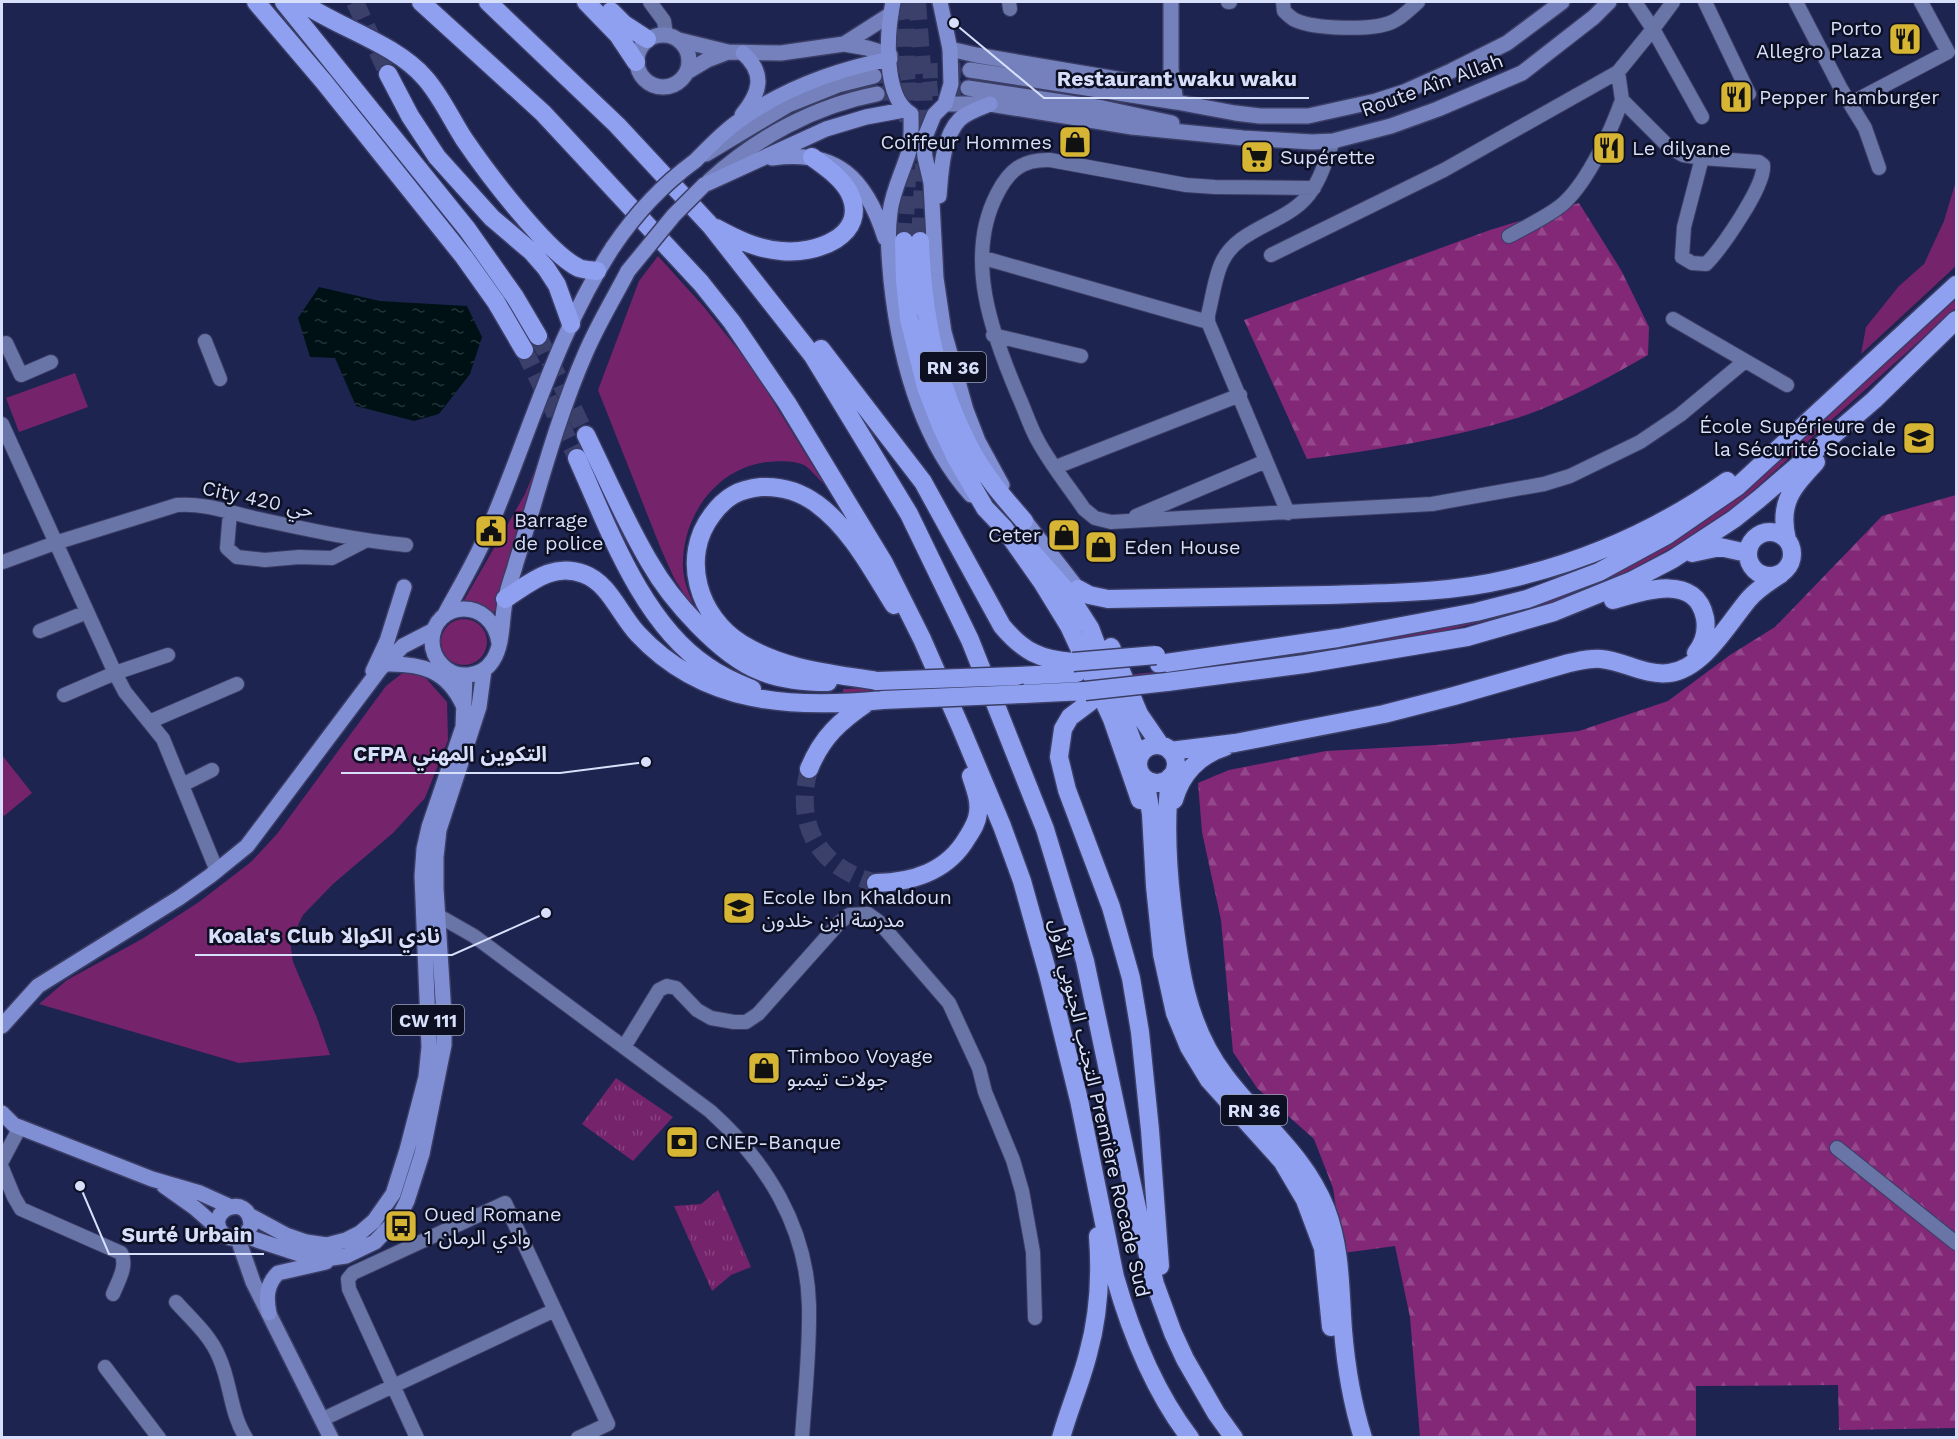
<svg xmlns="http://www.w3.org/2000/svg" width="1958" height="1439" font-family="'Work Sans','Noto Sans Arabic',sans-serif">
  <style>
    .green { fill: #75236a }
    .forest { fill: url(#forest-firs) }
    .park { fill: url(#park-tufts) }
    .water { fill: url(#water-ripples) }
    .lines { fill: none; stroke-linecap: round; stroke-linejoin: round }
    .secondary-tunnel { stroke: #3a406a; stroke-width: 15; stroke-dasharray: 15 8; stroke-linecap: butt }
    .highway-tunnel { stroke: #3a406a; stroke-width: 18; stroke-dasharray: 18 9; stroke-linecap: butt }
    .street-casing { stroke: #3a3d64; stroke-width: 16 }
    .secondary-casing { stroke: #3a3d64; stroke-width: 18 }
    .primary-casing { stroke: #3a3d64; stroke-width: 18 }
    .highway-casing { stroke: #3a3d64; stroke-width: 21 }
    .street { stroke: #6974a7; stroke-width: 14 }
    .secondary { stroke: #7481bd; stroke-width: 15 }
    .primary { stroke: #808ed3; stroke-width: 15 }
    .highway { stroke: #8fa0f1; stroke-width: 18 }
    .primary-bridge-casing { stroke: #3a3d64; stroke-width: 18; stroke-linecap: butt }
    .highway-bridge-casing { stroke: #3a3d64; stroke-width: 21; stroke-linecap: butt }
    .primary-bridge { stroke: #808ed3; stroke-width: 15 }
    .highway-bridge { stroke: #8fa0f1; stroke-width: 18 }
    .labels { text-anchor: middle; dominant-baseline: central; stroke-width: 5; stroke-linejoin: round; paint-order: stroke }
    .shield { fill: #0d1023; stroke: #9aa1ba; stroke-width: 1.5 }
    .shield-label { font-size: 18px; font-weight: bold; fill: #d7dffb }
    .poi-label { font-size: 20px; fill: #d7dffb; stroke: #0d1023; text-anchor: start }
    .street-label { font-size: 20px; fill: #d7dffb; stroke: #0d1023 }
    .leader { fill: none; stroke: #d7dffb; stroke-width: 2 }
    .callout-dot { fill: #d7dffb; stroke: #0d1023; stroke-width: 2 }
    .callout-label { font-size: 21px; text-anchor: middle; font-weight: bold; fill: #d7dffb; stroke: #0d1023; stroke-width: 5; stroke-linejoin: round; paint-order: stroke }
  </style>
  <defs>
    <pattern id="forest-firs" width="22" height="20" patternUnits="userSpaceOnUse" patternTransform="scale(1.5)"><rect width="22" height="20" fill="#832876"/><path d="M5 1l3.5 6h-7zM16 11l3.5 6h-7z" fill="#94478a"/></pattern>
    <pattern id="park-tufts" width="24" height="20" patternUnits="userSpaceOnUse" patternTransform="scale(1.5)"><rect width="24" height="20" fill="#75236a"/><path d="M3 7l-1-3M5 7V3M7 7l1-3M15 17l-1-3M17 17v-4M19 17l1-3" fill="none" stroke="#884280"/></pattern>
    <pattern id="water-ripples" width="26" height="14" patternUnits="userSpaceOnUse" patternTransform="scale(1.5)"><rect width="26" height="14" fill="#001116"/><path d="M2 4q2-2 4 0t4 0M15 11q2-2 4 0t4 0" fill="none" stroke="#243339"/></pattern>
  </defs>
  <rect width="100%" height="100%" fill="#1e2450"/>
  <path class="green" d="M 1956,181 L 1956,266 L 1861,354 L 1866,327 L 1899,286 L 1924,264 L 1944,221 Z
    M 658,256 L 704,307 L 752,367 L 824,484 C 818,479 811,469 804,465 C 793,460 779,461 768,462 C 717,467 682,516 683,566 C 683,582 691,598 697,614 L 674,578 L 661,549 L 598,390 L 639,281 Z
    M 1956,299 L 1956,308 L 1739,503 L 1678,544 L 1631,570 L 1609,580 L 1558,600 L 1518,613 L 1439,632 L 1226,669 L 1022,687 L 843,694 L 843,689 L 1062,681 L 1156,672 L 1432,627 L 1671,542 C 1701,523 1730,504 1757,481 Z
    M 575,371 L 493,616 L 478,604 L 463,602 L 525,494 Z
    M 75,373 L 88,407 L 19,432 L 6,398 Z
    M441 642a23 23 0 1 1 46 0a23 23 0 1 1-46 0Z
    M 405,671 L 424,676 L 447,702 L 448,740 L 425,798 L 393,833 L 333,884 L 303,915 L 290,941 L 293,962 L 317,1018 L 330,1055 L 239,1063 L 39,1004 L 67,980 L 142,939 L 199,902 L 251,862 L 277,834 L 386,686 Z
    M 2,755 L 32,793 L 4,816 L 2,813 Z"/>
  <path class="forest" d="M 1579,203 L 1621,270 L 1649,327 L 1648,355 C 1606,379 1563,403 1517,418 C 1449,439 1377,450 1307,459 L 1244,320 L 1490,230 Z
    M 1956,495 L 1956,1428 L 1839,1430 L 1838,1385 L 1696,1386 L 1696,1437 L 1420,1437 L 1410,1317 L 1395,1246 L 1343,1253 L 1333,1188 L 1314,1139 L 1257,1088 L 1233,1052 L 1221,920 L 1202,832 L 1198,783 L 1229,770 L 1326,751 L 1453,744 L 1579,731 L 1668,701 L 1730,655 L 1775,627 L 1882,516 Z"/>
  <path class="park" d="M 616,1078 L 673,1117 L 633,1161 L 582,1124 Z
    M 718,1190 L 751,1267 L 731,1275 L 712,1291 L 674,1206 L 701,1204 Z"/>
  <path class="water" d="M 319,287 L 380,301 L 467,306 L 482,337 L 470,374 L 439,414 L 414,421 L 356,406 L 335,358 L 310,357 L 298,318 Z"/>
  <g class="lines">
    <path class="secondary-tunnel" d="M 877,76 L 918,71 L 970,70
      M 877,94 L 941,88 L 968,88"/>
    <path class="highway-tunnel" d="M 355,2 L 388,74
      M 901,2 L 905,27 L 908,122
      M 917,2 L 923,81 L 925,142 L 920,241
      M 904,241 L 908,156
      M 538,336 L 586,435
      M 524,350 L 577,458
      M 809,769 C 794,826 819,868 876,883"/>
    <g class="street-casing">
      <path id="street" d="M 650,2 L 664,21 L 666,34
        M 1009,2 L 1010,9
        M 1228,2 L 1230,2
        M 1283,2 L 1284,11 C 1287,14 1291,18 1295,20 C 1314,29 1372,31 1392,22 C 1402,18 1410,9 1418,2
        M 1635,2 L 1653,29 L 1702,117
        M 1673,2 L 1653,29 L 1618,72 L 1622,100 L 1669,147 L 1683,155 L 1702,158 L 1759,162 L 1763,165 C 1766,185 1721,249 1706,264 L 1692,263 L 1682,257 L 1684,227 L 1702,158
        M 1705,2 L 1749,94
        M 1796,2 L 1841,89 L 1865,128 L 1879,168
        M 1851,103 L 1948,52 L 1921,2
        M 1314,188 L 1215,187 L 1186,185 L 1050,160 C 1023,159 1009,170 997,194 C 964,258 992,334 1018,395 C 1025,410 1030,427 1038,441 C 1051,465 1069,487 1084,509 L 1095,518 L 1111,522 L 1432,504 L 1544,484 L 1570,476 L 1640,442 L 1680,415 L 1745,361
        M 1509,236 C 1525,227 1553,214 1565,202 C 1589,179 1611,131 1622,100
        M 1271,255 L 1444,170 L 1618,72
        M 984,258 L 1208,322
        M 1673,319 L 1787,385
        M 993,335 L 1081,356
        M 205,341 L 220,379
        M 6,343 L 21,375 L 51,362
        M 2,424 L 115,673 L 125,692 L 163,739 L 217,871
        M 1056,467 L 1240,395
        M 230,512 L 227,548 L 237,557 L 265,560 L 299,557 L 332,558 L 365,541
        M 1288,513 L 1208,322 L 1208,315 C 1212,300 1215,276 1222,262 C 1237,229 1282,224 1305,199 C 1320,183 1326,160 1333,141
        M 1136,516 L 1266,461
        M 3,562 L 55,543 L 177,505 C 205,503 228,512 254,518 C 305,529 354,540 406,545
        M 40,631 L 87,612
        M 64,695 L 115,673 L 168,655
        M 149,722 L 237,684
        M 182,785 L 212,770
        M 439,916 L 474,936 L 710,1111 C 766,1161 807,1227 809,1305 C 810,1349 805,1393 802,1438
        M 624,1047 L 659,990 L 667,986 L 676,988 L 697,1010 L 711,1018 L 734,1022 L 746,1022 L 758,1014 L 840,922 L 849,915 L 868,914 L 879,922 L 949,1003 L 979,1068 L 985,1092 L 1013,1160 L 1022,1191 L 1033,1252 L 1035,1318
        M 1837,1148 L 1956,1243
        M 2,1161 L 20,1127
        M 2,1168 L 14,1197 L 21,1209 L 121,1253 C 128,1266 118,1281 113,1294
        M 176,1302 C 192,1320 210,1335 219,1357 C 231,1383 230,1413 246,1438
        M 105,1367 L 159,1438
        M 323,1419 L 555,1310
        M 417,1438 L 349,1289 L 348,1279 L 353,1273 L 505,1203 L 608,1424 L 578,1438"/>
    </g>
    <g class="secondary-casing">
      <path id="secondary" d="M 1171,2 L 1171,69 L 1176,102
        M637 61a26 26 0 1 1 52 0a26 26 0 1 1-52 0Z
        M 679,40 L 728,52 L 781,53 L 844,44 L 867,48 L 890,55
        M 844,44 L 891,14
        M 950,49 L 976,55 L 1129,81 L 1164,93
        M 970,70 L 1176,102 L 1235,113 L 1260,116 L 1308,116 L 1376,101 L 1404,92 L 1451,71 L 1507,43 L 1562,2
        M 687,72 L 707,60 L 728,52
        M 968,88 L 1103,108 L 1172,123
        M 945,104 L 990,104 L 1132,127 L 1243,138 L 1312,142 L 1333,141 L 1391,126 L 1438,109 L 1522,73 L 1594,17 L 1609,2
        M 706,154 L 788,105 L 838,85 L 874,76
        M 709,181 C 756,138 814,106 877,94
        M 238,1239 L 253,1282 L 331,1438"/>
    </g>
    <g class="primary-casing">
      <path id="primary" d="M 893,2 C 887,31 882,97 911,114
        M 940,2 L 950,49 L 951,84 L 945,104 L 934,115 L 925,137 L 924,146 L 925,157 L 931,183 L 936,278 L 944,332 L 966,410 L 978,441 L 1002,485
        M 742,115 C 760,93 766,74 743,53
        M 911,115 C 911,127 912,139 909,151 C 903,172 893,189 890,212 C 887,235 889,257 891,280 C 899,356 919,437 971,495
        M 772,158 C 837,149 866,178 885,238
        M 695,161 C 708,148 721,134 736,123 C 782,89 834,70 890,59
        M 704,185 L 826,129 L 866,117 L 904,110
        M 939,196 C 941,173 942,137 960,119 C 968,112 980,108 990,104
        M 1019,513 L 1078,589
        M 444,616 C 459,588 476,560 488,531 C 529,436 556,334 613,247
        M 499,643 C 492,596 433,600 432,641 C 432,650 436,659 442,665 C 456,680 482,678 493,660 C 504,643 501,617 506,598 C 508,586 513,575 516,563 C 538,493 556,420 586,352 C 598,324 614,298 628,271
        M 385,664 C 421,663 447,670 463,705
        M 373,671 L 387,641 L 404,587
        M 2,1026 L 38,986 L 179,898 L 210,876 L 247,846 L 380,669 L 403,646 L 434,630
        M 2,1113 L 14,1125 L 152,1179 L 200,1193 L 231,1207
        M 164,1186 L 195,1208 L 221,1231
        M 249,1215 L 286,1235 L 306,1242 L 327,1245 L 346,1240 L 360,1233 L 374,1221 L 393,1194 L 407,1150 L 426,1077 L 429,1047 L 422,876 L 424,849 L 429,827 L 463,727 L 465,675
        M 245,1236 L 251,1226 C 250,1189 202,1212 223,1234 C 230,1240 237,1239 245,1236 L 305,1256 L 332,1258 L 346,1256 L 375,1242 L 399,1217 L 407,1201 L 422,1154 L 444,1045 L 444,1015 L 436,889 L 436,857 L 439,830 L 479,707 L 484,670
        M 269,1313 C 266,1298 266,1285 278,1273 L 326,1262"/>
    </g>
    <g class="highway-casing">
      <path id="highway" d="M 256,2 L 324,82 L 464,257 L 496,302 L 524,350
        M 284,2 L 467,229 L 515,297 L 538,336
        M 301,2 C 339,28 396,44 425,78 C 441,96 451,119 464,139 C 485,170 547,253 579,268 C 584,270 591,270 597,271
        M 421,2 L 543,113 L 701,283 L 732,322 L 787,403 L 884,563 L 922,639 L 961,728 L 1002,826 L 1022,881 L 1048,974 L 1079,1100 L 1115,1277 C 1131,1333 1154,1391 1190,1438
        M 488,2 L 617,125 L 710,225 L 813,356 L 909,514 L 970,640 L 1045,829 L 1085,961 L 1141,1227 L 1155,1284 L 1173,1333 L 1185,1359 L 1216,1413 L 1234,1438
        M 586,2 L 618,35 L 636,62
        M 611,11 L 624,24 L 647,39
        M 388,74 L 410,116 L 437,157 L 492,218 L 532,252 L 546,268 L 557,285 L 571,324
        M 716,228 C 736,239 757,249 781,251 C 814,255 871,236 849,192 C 841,177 825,167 812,157
        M 904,241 L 905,280 L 909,319 L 926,387 L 941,426 L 956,458 L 985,508 L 1004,528 L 1042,582 L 1069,626 L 1112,719 L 1140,800
        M 920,241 C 922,311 936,383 969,446 C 983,474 1004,498 1024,521
        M 821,349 L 923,482 L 1002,626 C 1023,651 1040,660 1073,662
        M 586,435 C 607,478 626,523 650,563 C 671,600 720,655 760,671 C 782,680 804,682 828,682
        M 577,458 C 608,527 642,623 707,666 C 721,676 737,683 752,689
        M1748 554a22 22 0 1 1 44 0a22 22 0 1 1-44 0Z
        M 1787,540 C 1778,503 1792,488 1816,462
        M 1032,552 L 1065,589 L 1090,628 L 1133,743
        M 1692,553 L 1720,547 L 1747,553
        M 1078,589 L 1089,595 L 1108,599 C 1181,598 1254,597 1327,595 C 1387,593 1450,593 1508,579 C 1587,561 1661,528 1727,481
        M 505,599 C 530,583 552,562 584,574 C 609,583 620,615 638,634 C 704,705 793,709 883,700
        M 1613,600 C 1642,591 1696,572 1705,618 C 1707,630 1704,643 1696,653
        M 1111,647 L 1139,714 L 1161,746
        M 1159,664 L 1338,638 L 1476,612 L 1527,599 L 1599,572 L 1667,535 L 1738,486 L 1956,285
        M 1017,676 L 1077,673
        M 877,681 C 829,673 785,670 742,644 C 698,617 680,557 712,515 C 725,497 739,489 761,487 C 781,486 801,492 817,504 C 851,529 872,570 894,605
        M 1167,682 L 1305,664 L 1467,637 L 1554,612 L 1633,580 L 1673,559 L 1734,519 L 1759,499 L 1874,400 L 1956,320
        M 1024,694 L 1085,691
        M 1090,702 L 1070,717 L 1063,729 L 1059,757 L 1067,790 L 1111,907 L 1131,978 L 1140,1032 L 1150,1130 L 1160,1266
        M1138 764a19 19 0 1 1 38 0a19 19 0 1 1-38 0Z
        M 1170,751 L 1235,743 L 1384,714 L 1454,696 L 1569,663 C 1579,661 1590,658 1601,659 C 1624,661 1645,676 1669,673 C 1703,669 1728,624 1748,600 C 1757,589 1770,581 1781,574
        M 809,769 C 822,737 840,721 868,702
        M 1170,777 C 1165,820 1167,862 1172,905 C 1179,966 1186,1025 1225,1076 C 1260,1123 1303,1152 1326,1209 C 1341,1248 1340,1290 1343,1330 C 1346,1367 1352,1403 1363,1438
        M 1145,779 L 1151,814 L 1155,886 L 1162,954 L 1175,1013 L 1189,1047 L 1209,1080 L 1282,1161 L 1305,1200 L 1323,1248 L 1331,1327
        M 1174,800 C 1181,774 1199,755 1225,747
        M 876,883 C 913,882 947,872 967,838 C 972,830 977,823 978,813 C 980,801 975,788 971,776
        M 1061,1438 C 1069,1409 1081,1382 1088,1354 C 1099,1315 1101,1276 1098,1236"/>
    </g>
    <use href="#street" class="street"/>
    <use href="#secondary" class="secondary"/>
    <use href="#primary" class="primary"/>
    <use href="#highway" class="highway"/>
    <g class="primary-bridge-casing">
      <path id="primary-bridge" d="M 613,247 C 636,213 662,185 695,161
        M 628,271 L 674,215 L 704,185"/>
    </g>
    <g class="highway-bridge-casing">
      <path id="highway-bridge" d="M 1073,662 L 1156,655
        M 877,681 L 1017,676
        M 1085,691 L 1167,682
        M 883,700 L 1024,694"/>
    </g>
    <use href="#primary-bridge" class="primary-bridge"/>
    <use href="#highway-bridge" class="highway-bridge"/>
  </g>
  <defs>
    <g id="restaurant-square" transform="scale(1.725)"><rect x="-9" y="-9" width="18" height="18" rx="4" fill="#d6b534" stroke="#0d1023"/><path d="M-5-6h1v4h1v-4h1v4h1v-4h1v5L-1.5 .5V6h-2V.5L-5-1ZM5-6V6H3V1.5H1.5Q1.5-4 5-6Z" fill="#111"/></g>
    <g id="shop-square" transform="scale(1.725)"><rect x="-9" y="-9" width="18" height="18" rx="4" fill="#d6b534" stroke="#0d1023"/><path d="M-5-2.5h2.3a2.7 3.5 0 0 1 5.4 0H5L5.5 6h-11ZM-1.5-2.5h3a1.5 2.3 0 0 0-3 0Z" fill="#111"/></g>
    <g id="supermarket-square" transform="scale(1.725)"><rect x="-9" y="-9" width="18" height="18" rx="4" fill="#d6b534" stroke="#0d1023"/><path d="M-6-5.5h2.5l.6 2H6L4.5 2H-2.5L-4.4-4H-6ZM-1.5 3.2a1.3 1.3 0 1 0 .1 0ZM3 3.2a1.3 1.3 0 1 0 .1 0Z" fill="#111"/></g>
    <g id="university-square" transform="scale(1.725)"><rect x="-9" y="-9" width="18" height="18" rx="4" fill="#d6b534" stroke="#0d1023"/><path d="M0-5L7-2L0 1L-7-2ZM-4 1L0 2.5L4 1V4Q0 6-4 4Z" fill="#111"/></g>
    <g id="civic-square" transform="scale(1.725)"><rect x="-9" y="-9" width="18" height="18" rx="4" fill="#d6b534" stroke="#0d1023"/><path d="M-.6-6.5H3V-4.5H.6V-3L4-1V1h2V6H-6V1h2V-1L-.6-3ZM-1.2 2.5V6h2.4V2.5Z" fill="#111"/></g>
    <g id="school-square" transform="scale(1.725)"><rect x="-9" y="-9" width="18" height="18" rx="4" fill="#d6b534" stroke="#0d1023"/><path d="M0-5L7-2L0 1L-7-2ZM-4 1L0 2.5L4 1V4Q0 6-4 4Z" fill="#111"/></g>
    <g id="bank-square" transform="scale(1.725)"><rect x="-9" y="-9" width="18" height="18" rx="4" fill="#d6b534" stroke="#0d1023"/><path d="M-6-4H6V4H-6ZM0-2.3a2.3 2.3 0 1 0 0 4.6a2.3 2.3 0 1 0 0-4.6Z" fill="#111"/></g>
    <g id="bus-square" transform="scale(1.725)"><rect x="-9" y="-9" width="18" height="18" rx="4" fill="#d6b534" stroke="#0d1023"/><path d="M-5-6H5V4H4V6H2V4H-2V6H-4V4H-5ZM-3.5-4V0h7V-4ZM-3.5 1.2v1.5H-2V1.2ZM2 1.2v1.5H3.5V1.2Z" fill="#111"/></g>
  </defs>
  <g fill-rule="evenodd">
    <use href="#restaurant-square" x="1905" y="39"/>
    <use href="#restaurant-square" x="1736" y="97"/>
    <use href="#shop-square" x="1075" y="142"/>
    <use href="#restaurant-square" x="1609" y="148"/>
    <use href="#supermarket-square" x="1257" y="157"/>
    <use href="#university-square" x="1919" y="438"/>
    <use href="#civic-square" x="491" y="531"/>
    <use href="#shop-square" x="1064" y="535"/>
    <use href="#shop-square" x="1101" y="547"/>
    <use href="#school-square" x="739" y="908"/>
    <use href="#shop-square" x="764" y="1068"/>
    <use href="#bank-square" x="682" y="1142"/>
    <use href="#bus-square" x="401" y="1226"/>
  </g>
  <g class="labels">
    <g class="shield">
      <rect x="920" y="352" width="66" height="30" rx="4.5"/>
      <rect x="392" y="1005" width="72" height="30" rx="4.5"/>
      <rect x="1221" y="1095" width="66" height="30" rx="4.5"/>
    </g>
    <g class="shield-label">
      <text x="953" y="367">RN 36</text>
      <text x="428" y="1020">CW 111</text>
      <text x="1254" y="1110">RN 36</text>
    </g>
    <g class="poi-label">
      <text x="1882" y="28" text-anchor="end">Porto<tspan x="1882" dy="23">Allegro Plaza</tspan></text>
      <text x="1759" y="97">Pepper hamburger</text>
      <text x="1052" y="142" text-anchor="end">Coiffeur Hommes</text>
      <text x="1632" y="148">Le dilyane</text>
      <text x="1280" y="157">Supérette</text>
      <text x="1896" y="426" text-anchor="end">École Supérieure de<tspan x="1896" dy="23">la Sécurité Sociale</tspan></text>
      <text x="514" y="520">Barrage<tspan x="514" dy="23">de police</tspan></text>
      <text x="1041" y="535" text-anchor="end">Ceter</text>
      <text x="1124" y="547">Eden House</text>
      <text x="762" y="897">Ecole Ibn Khaldoun<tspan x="762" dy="23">مدرسة ابن خلدون</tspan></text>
      <text x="787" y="1056">Timboo Voyage<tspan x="787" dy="23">جولات تيمبو</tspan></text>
      <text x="705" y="1142">CNEP-Banque</text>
      <text x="424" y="1214">Oued Romane<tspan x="424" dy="23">1 وادي الرمان</tspan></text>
    </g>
    <g class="street-label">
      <text transform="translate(1432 85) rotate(-20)">Route Aîn Allah</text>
      <text transform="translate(258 499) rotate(12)">City 420 حي</text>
      <text transform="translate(1100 1108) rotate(77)">التجنب الجنوبي الأول Première Rocade Sud</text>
    </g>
  </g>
  <path class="leader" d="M954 23L1044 98H1309M646 762L560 773H341M546 913L452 955H195M80 1186L109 1254H264"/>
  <g class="callout-dot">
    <circle cx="954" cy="23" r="6"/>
    <circle cx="646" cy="762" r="6"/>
    <circle cx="546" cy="913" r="6"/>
    <circle cx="80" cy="1186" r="6"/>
  </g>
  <g class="callout-label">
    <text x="1177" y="86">Restaurant waku waku</text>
    <text x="450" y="761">CFPA التكوين المهني</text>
    <text x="324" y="943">Koala's Club نادي الكوالا</text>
    <text x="187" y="1242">Surté Urbain</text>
  </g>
  <rect width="1958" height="1439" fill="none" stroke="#d7dffb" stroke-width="6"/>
</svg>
